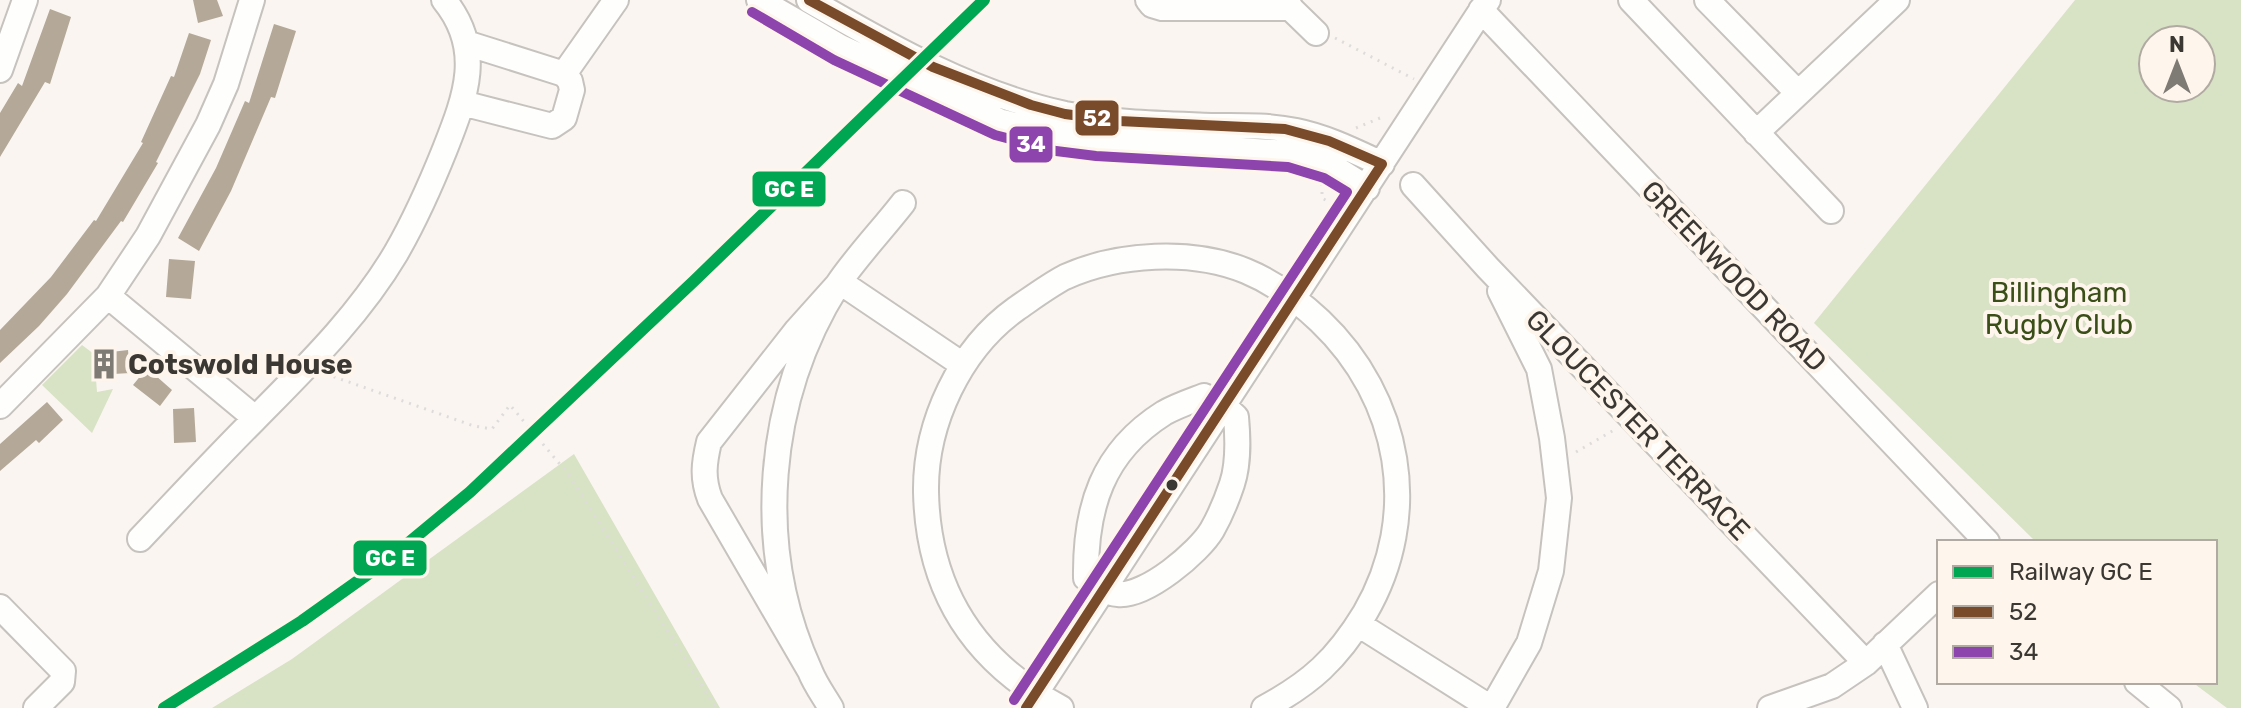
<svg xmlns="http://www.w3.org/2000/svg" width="2241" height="708" font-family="Rubik,sans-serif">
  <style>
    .green { fill: #d8e2c5; fill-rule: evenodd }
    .building { fill: #b4a898 }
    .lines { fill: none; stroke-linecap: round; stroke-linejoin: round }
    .minor-casing { stroke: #c6c2be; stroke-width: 28 }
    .path { stroke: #dedcdb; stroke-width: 3; stroke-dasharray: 2 6; stroke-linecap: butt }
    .minor { stroke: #fefefd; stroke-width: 24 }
    .bus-1-casing { stroke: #fef6ec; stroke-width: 16 }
    .bus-2-casing { stroke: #fef6ec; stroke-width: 16 }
    .bus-1 { stroke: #7a4b2a; stroke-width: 10 }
    .bus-2 { stroke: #8e44ad; stroke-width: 10 }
    .rail-1-casing { stroke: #fef6ec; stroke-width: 18 }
    .rail-1 { stroke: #00a651; stroke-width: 12 }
    .bus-dot { fill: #3b3732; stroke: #fef6ec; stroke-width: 3 }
    .labels { text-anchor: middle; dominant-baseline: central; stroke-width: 8; stroke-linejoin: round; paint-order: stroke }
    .street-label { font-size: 28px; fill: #3b3732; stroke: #fef6ec }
    .park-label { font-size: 28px; fill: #3a4e18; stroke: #fef6ec }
    .poi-label { font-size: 28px; font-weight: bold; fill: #3b3732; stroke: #fef6ec; text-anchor: start }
    .line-badge { stroke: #fef6ec; stroke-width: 3 }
    .badge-label { font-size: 22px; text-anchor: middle; font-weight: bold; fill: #fff }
  </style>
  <rect width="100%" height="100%" fill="#faf5f0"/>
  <path class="green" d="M 2075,0 L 2241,0 L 2241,708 L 2227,708 L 2192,682 L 2215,682 L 2215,542 L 2036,542 L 1814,323 ZM 2201,40 L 2201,88 L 2153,88 L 2153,40 Z
    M 82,345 L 94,354 L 97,392 L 113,389 L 92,433 L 42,385 Z
    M 574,454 L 720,708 L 212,708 L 292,659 Z"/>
  <path class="building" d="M 193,0 L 217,0 L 223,16 L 198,23 Z
    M 50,9 L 71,17 L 50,84 L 45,82 L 0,157 L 0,113 L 18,83 L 22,86 Z
    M 274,24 L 296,31 L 275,98 L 271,97 L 231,191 L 199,251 L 178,238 L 216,168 L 245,101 L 249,103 Z
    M 189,33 L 211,40 L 200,74 L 156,162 L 158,163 L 123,222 L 121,221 L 67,294 L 39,326 L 0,363 L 0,330 L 51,277 L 94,220 L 96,221 L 143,143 L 141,142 L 171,76 L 174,77 Z
    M 169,259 L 195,261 L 191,299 L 166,297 Z
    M 128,350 L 130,373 L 97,375 L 94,354 Z
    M 147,368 L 172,390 L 160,406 L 133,385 Z
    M 47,402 L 63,420 L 39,443 L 36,440 L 0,471 L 0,444 Z
    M 194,408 L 196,442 L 174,443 L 173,409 Z"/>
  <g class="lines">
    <g class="minor-casing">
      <path id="minor" d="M 759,0 L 840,47 L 999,121 L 1060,137 L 1098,142 L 1290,153 L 1330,165 L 1367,188
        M 809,0 C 890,47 973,94 1065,114 C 1112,123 1163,124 1211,126 C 1240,126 1268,125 1296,131 C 1326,137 1354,151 1382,164
        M 1148,0 L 1152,5 L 1162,8 L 1291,8
        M 1282,0 L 1316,33
        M 1631,0 L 1831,211
        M 1707,0 L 1797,92
        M 1481,10 L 1987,542
        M 0,70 L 25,0
        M 564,74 L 616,0
        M 462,103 L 552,126 L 564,118 L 572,90 L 570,81 L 564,74 L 466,43
        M 1756,133 L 1897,0
        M 1413,185 L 1488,268 L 1866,663
        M 108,296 L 255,418
        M 1204,396 L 1223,405 L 1236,417 C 1238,439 1239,463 1232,484 C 1227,499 1220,516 1212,530 C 1199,552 1146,597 1118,594 C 1105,593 1096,585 1086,578 C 1085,508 1102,452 1164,413 C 1176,406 1191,401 1204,396 Z
        M 0,406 L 108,296 L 148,236 L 208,125 L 226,84 L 252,0
        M 140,539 C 178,499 215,459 254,420 C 305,368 358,317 396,253 C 415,220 431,184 445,149 C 466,96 484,49 444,0
        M 0,607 L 63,671 L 62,682 L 36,708
        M 1358,624 L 1491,708
        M 1885,644 L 1915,708
        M 810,671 L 710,499 C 702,478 704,463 709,442 L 797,330 L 840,282 L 963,365
        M 2137,682 L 2169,708
        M 831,708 C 824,696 815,684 810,671 C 753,547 766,398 838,284 C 857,256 882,230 903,203
        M 1026,708 L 1488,0
        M 1061,708 C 974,662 928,591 926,492 C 925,423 960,349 1016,309 C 1032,298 1048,286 1065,277 C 1118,253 1192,249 1246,271 C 1275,283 1298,300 1320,321 C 1401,398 1422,515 1365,613 C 1337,659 1311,683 1264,708
        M 1492,708 L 1529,643 L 1551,571 L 1559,498 L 1552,438 L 1539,369 L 1500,291
        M 1770,708 L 1832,686 L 1866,663 L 1939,594"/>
    </g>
    <path class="path" d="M 1335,38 L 1414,79
      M 1356,128 L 1380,118 L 1385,121
      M 1322,184 L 1322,198 L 1331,203
      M 326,374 L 474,426 L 492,429 L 510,405 L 569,475 L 716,708
      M 1576,452 L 1614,430"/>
    <use href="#minor" class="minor"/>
    <g class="bus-1-casing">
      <path id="bus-1" d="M 809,0 L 933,67 L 1031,105 L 1065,114 L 1119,121 L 1285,129 L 1329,141 L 1382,164 L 1026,708"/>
    </g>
    <g class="bus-2-casing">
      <path id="bus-2" d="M 752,12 L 834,60 L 995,135 L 1056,151 L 1096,156 L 1288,167 L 1324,178 L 1347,192 L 1014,700"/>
    </g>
    <use href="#bus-1" class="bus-1"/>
    <use href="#bus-2" class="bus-2"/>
    <g class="rail-1-casing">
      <path id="rail-1" d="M 164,708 L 302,621 L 389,559 L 470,492 L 694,281 L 984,0"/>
    </g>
    <use href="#rail-1" class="rail-1"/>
  </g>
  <defs>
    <g id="building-bare" transform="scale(2.4)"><path d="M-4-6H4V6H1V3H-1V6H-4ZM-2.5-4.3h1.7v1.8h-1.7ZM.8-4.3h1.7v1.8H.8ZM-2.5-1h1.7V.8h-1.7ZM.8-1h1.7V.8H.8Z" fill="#7e7a74" stroke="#fef6ec" stroke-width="2.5" paint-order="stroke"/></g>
  </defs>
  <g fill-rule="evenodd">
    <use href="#building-bare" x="104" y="364"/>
  </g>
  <circle class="bus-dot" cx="1172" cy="485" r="7"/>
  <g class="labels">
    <g class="street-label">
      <text transform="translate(1734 276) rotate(46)">GREENWOOD ROAD</text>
      <text transform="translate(1638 425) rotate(46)">GLOUCESTER TERRACE</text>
    </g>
    <g class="park-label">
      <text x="2059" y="292">Billingham<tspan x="2059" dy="32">Rugby Club</tspan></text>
    </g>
    <g class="poi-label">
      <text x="128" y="364">Cotswold House</text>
    </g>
  </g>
  <g class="line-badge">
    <rect x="1074" y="99" width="46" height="38" rx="8" fill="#7a4b2a"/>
    <rect x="1008" y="125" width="46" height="39" rx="8" fill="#8e44ad"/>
    <rect x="751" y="170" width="76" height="38" rx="8" fill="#00a651"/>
    <rect x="352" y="539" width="76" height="38" rx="8" fill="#00a651"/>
  </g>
  <g class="badge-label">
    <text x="1097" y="126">52</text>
    <text x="1031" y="152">34</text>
    <text x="789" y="197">GC E</text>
    <text x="390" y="566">GC E</text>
  </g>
  <rect x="1937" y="540" width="280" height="144" fill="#fef6ec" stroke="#b0aaa2" stroke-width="2"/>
  <rect x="1953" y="566" width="40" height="12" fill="#00a651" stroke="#b0aaa2" stroke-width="2"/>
  <text x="2009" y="580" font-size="24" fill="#3b3732">Railway GC E</text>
  <rect x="1953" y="606" width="40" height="12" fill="#7a4b2a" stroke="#b0aaa2" stroke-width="2"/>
  <text x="2009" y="620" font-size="24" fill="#3b3732">52</text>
  <rect x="1953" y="646" width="40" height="12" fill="#8e44ad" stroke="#b0aaa2" stroke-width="2"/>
  <text x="2009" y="660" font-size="24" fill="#3b3732">34</text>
  <g transform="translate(2177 64)"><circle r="38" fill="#fef6ec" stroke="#b0aaa2" stroke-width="2"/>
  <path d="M0-6L14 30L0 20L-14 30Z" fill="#7e7a74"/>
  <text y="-12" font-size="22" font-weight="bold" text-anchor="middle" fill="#3b3732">N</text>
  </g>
</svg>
